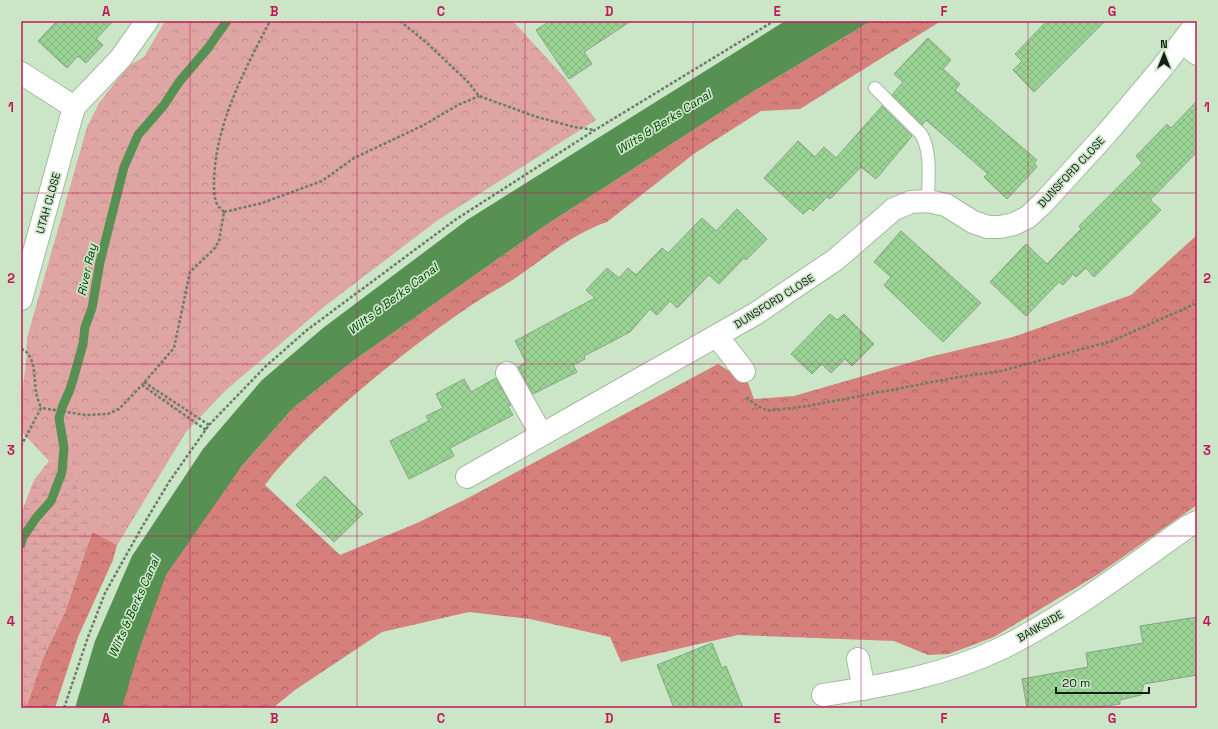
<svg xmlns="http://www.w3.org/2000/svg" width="1218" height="729" font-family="'Space Grotesk',sans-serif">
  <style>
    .forest { fill: url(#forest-crowns) }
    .wetland { fill: url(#wetland-marsh) }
    .park { fill: url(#park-crowns) }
    .water { fill: #579053 }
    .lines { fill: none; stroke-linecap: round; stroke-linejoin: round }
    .stream { stroke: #579053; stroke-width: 9 }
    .building { fill: url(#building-cross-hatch); stroke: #88a285 }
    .service-casing { stroke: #a2bc9f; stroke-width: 14 }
    .minor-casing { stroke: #a2bc9f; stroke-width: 24 }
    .path { stroke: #6a7d68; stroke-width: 2.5; stroke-dasharray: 3 2; stroke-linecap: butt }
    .service { stroke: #fff; stroke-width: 12 }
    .minor { stroke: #fff; stroke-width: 22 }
    .grid { fill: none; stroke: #c2185b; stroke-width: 1; stroke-opacity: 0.55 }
    .labels { text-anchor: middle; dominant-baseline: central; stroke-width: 3.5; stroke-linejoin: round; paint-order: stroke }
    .street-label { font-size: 11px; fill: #141e13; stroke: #cae6c7 }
    .water-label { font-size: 12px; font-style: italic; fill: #024303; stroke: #cae6c7 }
    .neatline { fill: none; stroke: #c2185b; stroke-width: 1.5 }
    .grid-label { font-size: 13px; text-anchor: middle; font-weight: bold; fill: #c2185b }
  </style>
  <defs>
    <pattern id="forest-crowns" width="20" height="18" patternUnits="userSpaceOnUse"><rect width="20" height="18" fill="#d6807c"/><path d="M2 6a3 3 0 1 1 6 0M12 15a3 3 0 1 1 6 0" fill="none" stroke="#ac6864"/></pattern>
    <pattern id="wetland-marsh" width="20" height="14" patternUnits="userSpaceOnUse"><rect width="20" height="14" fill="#dfa5a2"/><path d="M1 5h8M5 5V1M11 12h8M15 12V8" fill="none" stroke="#be8e8b"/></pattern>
    <pattern id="park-crowns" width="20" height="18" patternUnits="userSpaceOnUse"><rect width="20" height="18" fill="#dfa5a2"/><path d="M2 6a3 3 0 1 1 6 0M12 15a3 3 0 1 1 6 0" fill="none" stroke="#be8e8b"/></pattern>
    <pattern id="building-cross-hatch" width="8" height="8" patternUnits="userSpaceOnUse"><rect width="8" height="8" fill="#99d494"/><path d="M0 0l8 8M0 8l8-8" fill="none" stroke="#83b67f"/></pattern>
  </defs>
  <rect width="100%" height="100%" fill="#cae6c7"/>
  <path class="forest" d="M 871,21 L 941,21 L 800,109 L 761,111 L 695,153 L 607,222 C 572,234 545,258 514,279 C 500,288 485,296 470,306 C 423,338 377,374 334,413 C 310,435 285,458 265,485 L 340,555 L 417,523 L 468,498 L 718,364 L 748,383 L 754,399 L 794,396 L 929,357 L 1013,337 L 1131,295 L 1197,235 L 1197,505 L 1097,575 L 994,637 L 949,654 L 928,655 L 894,641 L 738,635 L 621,662 L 610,637 L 530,619 L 469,612 L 382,632 L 295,690 L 273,708 L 120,708 L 165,560 L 241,467 L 293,408 L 353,361 L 546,225 L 749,94 Z
    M 185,433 L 117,545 L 113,560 L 78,637 L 55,708 L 26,708 L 43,658 L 65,612 L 92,532 L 84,509 Z"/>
  <path class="wetland" d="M 70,459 L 84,509 L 92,532 L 65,612 L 43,658 L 26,708 L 21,708 L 21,514 L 34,480 L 49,461 Z"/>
  <path class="park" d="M 165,21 L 513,21 L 564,77 L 596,120 L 438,220 L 325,306 L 226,390 L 185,433 L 117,545 L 92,532 L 84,509 L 70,459 L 49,461 L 21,431 L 21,400 L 26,363 L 27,338 L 87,127 L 99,103 L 128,66 L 144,57 Z"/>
  <path class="water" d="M 785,21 L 871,21 L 749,94 L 546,225 L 353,361 L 293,408 L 241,467 L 166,575 L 138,653 L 122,708 L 75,708 L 95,641 L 132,556 L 203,449 L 262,380 L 323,328 L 467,220 Z"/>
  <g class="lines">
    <path class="stream" d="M 21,544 L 23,537 L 36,518 L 51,501 L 62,472 L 64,448 L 59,418 L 63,405 L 69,392 L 73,380 L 83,344 L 85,327 L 92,308 L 100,262 L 124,167 L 138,135 L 164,105 L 179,82 L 208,48 L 227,21"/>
  </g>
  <path class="building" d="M 57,21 L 113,21 L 96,39 L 103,45 L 86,63 L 78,56 L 67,68 L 38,41 Z
    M 550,21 L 631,21 L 584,52 L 592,64 L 569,79 L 536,30 Z
    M 1047,21 L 1105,21 L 1034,92 L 1013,70 L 1022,61 L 1015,54 Z
    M 928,38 L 951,60 L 943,69 L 960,84 L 955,90 L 1037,160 L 1034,163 L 1037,167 L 1007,199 L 984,177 L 988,174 L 926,120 L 922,125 L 892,95 L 903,82 L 894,74 Z
    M 1197,101 L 1197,152 L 1150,200 L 1161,210 L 1094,277 L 1086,268 L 1076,277 L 1073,274 L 1063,285 L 1059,282 L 1026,316 L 990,282 L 1026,244 L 1047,264 L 1081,229 L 1079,226 L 1142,163 L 1136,156 L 1167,124 L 1171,128 Z
    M 882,106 L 912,136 L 876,179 L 861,167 L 830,199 L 827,197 L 813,211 L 810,208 L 803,214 L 764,178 L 798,141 L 815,157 L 824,147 L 836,158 Z
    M 737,209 L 767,239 L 746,260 L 744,258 L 719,284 L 709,275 L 677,308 L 670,301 L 657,315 L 650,309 L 630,332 L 584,356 L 585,359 L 573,365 L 577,372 L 533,394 L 518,367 L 526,362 L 515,341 L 595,298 L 586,290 L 607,268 L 619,278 L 628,268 L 636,275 L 662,248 L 668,253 L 702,218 L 716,231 Z
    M 901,231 L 981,303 L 943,342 L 884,285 L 891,277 L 874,262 Z
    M 830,314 L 837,320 L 844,314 L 874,344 L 852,366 L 845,359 L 831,373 L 822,364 L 812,374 L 791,354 Z
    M 496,378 L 511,405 L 508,406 L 513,415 L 450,448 L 454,456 L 409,479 L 390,441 L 429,421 L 426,416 L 443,408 L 436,394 L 464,379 L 471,392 Z
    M 325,476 L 363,514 L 334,542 L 296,505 Z
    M 1197,617 L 1197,675 L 1144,684 L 1141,695 L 1120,700 L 1120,704 L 1094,708 L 1027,708 L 1022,679 L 1088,667 L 1086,653 L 1143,643 L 1140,626 Z
    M 712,643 L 722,668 L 726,666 L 743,708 L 674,708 L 657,665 Z"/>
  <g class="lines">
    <g class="service-casing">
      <path id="service" d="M 875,88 L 921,134 C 932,152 928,180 928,201"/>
    </g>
    <g class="minor-casing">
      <path id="minor" d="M 1182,42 L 1197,54
        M 21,73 L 74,107 L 120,59 L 147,21
        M 21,299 L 74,107
        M 717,336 L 744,371
        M 507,373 L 541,434
        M 467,477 L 755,314 L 835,260 L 894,209 L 911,202 L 928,201 L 946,205 L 973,222 L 988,227 L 1000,227 L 1014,224 L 1028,217 L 1043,203 L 1107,133 L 1161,69 L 1197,23
        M 858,659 L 864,689
        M 823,695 C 884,686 946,675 1002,648 C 1068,615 1127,570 1187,527 L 1197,522"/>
    </g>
    <path class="path" d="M 400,21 L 427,43 L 447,62 L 468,82 L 479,96 L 537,117 L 574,127 L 594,130
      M 224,212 L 262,203 L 322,181 L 354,158 L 422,126 L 458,105 L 479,96
      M 224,212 C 222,210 220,208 218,206 C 214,200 214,189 214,182 C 215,125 244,71 270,21
      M 21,349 C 36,353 34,380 36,392 C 37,397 39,403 41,408
      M 144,382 L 209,425
      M 142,385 L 206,430
      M 747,397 C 751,402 760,408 766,410 C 773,411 799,407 808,406 L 953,378 L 1001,371 L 1112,341 L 1197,303
      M 21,446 L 41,408 L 86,415 L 108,414 L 119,409 L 142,385 L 174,348 L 190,272 L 215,248 L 219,241 L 224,212
      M 64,708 L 88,637 L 105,593 L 142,527 L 169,482 L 209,425 L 265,367 L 307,330 L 455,220 L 595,130 L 774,21"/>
    <use href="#service" class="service"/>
    <use href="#minor" class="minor"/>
  </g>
  <path class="grid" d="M 190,21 L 190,708M 357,21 L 357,708M 525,21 L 525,708M 693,21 L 693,708M 861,21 L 861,708M 1028,21 L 1028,708M 21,193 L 1197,193M 21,364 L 1197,364M 21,536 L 1197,536"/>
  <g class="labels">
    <g class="street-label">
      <text transform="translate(1071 172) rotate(-47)">DUNSFORD CLOSE</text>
      <text transform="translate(48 203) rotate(-74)">UTAH CLOSE</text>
      <text transform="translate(774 301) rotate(-32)">DUNSFORD CLOSE</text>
      <text transform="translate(1040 626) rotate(-30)">BANKSIDE</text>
    </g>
    <g class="water-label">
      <text transform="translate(664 122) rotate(-32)">Wilts &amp; Berks Canal</text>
      <text transform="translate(87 270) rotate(-78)">River Ray</text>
      <text transform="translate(393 299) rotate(-37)">Wilts &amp; Berks Canal</text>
      <text transform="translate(134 607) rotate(-66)">Wilts &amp; Berks Canal</text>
    </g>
  </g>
  <rect width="1218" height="729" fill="none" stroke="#cae6c7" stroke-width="44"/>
  <g transform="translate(1164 54)" stroke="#cae6c7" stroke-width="3" paint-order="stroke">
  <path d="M0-3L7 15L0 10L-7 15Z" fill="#141e13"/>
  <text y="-6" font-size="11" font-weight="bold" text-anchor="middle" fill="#141e13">N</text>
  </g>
  <path d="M1056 687v6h93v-6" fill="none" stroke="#141e13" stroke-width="2"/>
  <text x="1062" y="687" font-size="12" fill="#141e13" stroke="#cae6c7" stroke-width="3" paint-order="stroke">20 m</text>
  <rect x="22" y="22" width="1174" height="685" class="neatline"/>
  <g class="grid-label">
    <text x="106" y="16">A</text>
    <text x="274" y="16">B</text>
    <text x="441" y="16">C</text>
    <text x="609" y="16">D</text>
    <text x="777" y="16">E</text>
    <text x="944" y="16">F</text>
    <text x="1112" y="16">G</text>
    <text x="11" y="112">1</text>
    <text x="1207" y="112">1</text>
    <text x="11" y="283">2</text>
    <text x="1207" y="283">2</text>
    <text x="11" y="455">3</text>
    <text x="1207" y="455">3</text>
    <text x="11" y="626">4</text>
    <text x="1207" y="626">4</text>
    <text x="106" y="723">A</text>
    <text x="274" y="723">B</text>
    <text x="441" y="723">C</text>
    <text x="609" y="723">D</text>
    <text x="777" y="723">E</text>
    <text x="944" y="723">F</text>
    <text x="1112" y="723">G</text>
  </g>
</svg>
